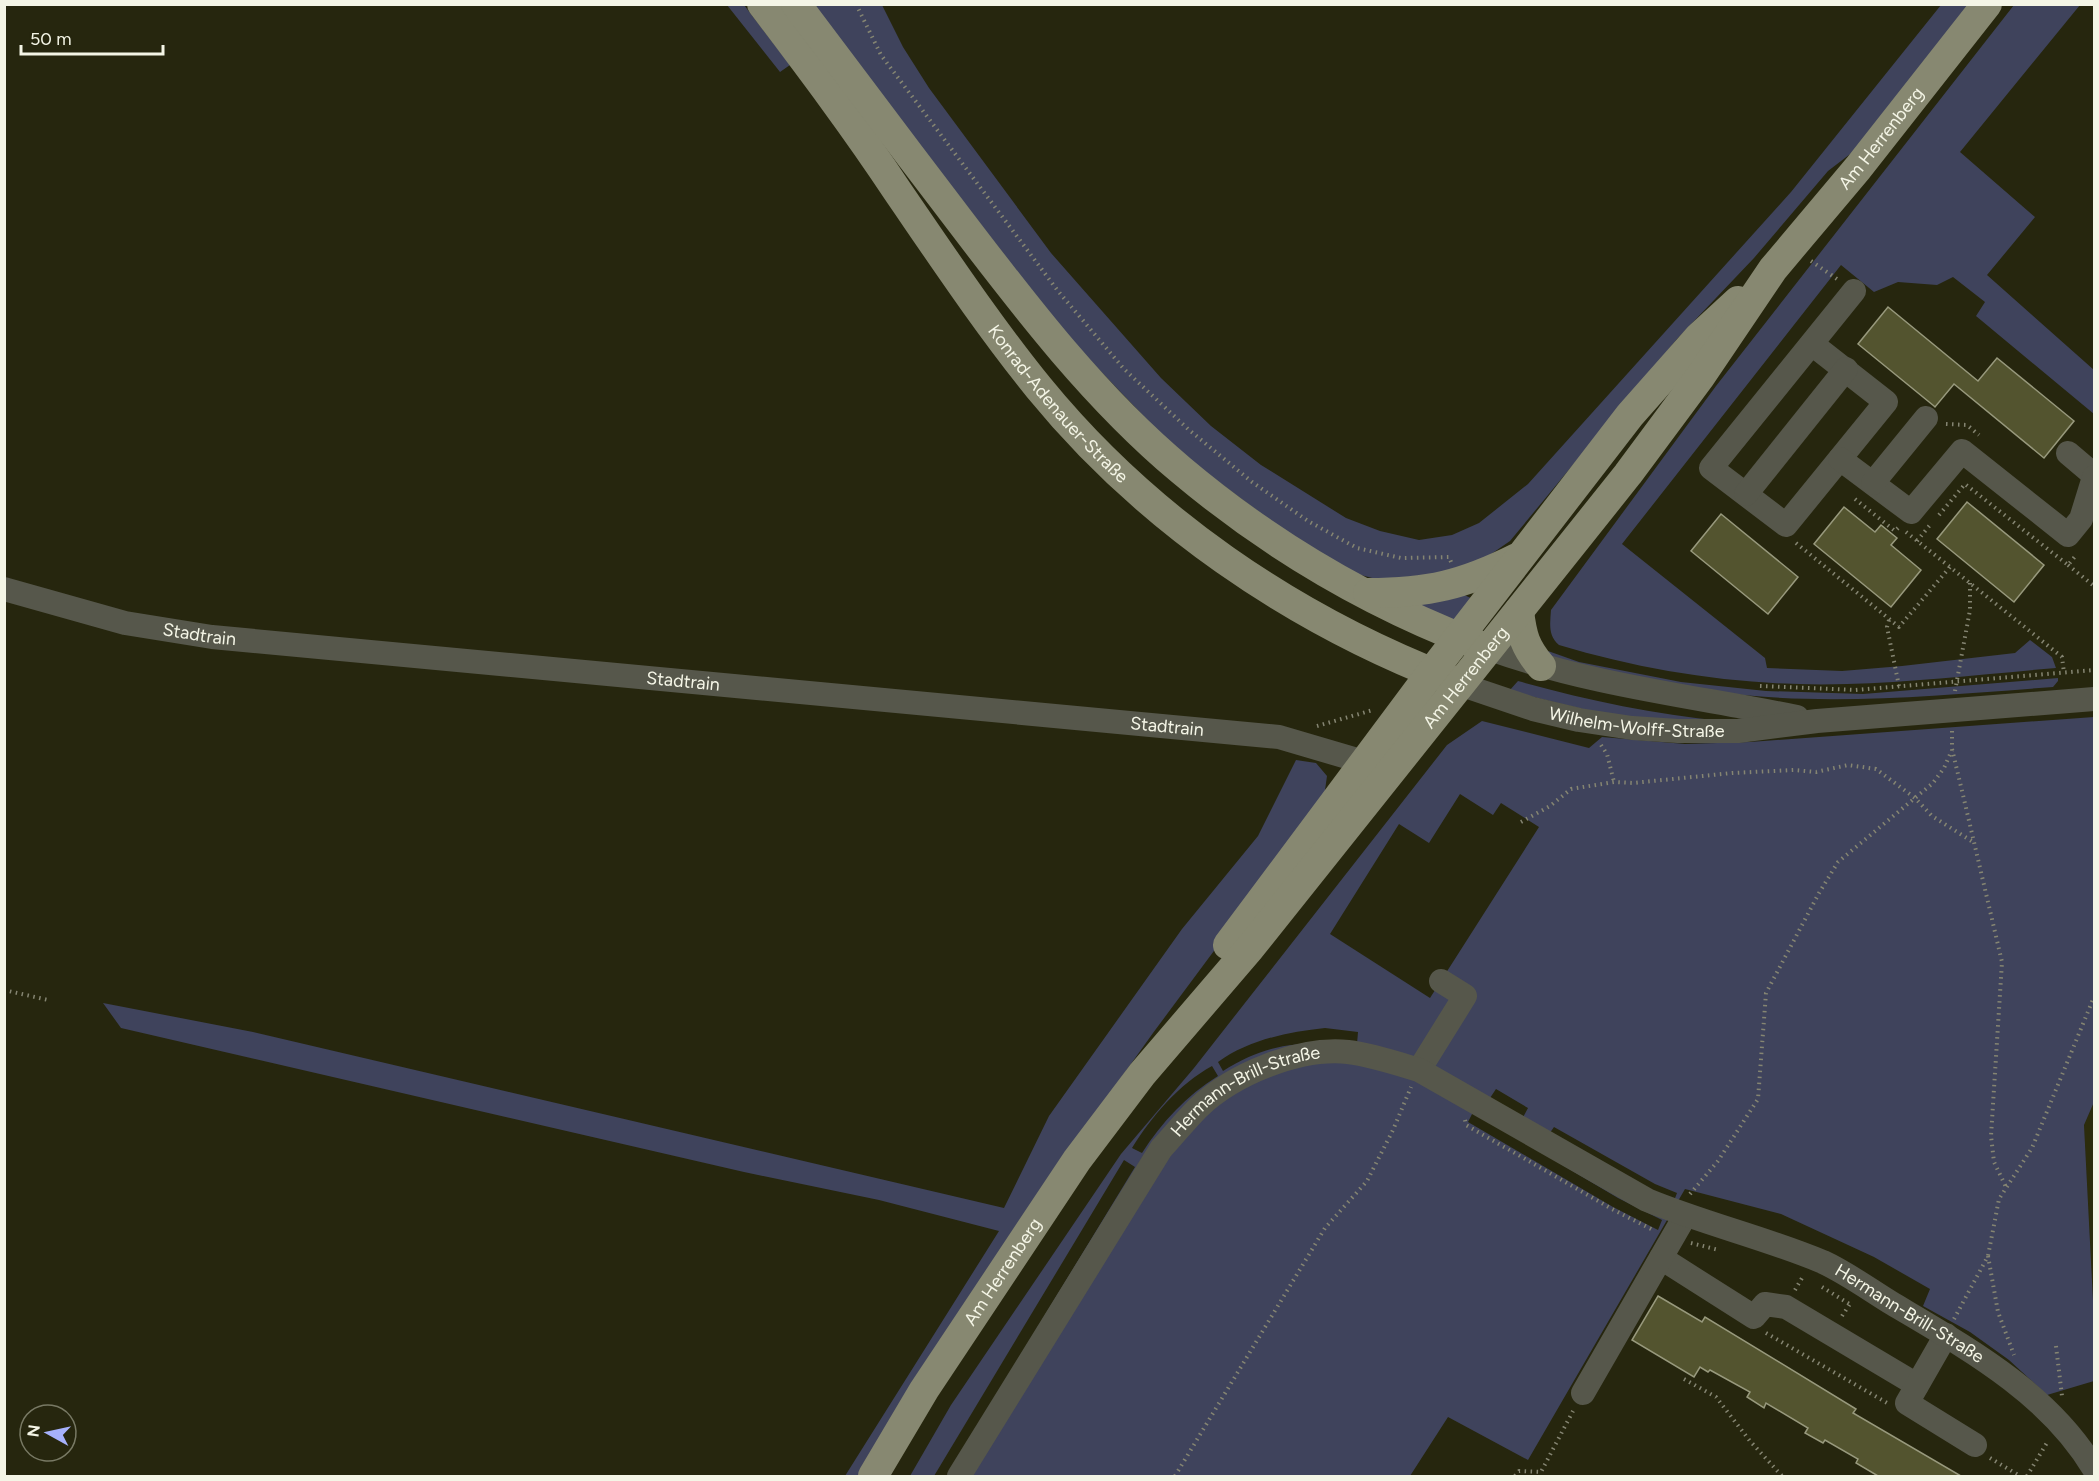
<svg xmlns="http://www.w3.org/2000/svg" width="2099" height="1481" font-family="Figtree,sans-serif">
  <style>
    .built { fill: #2c2c0c }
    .green { fill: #3f435c; fill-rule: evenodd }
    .building { fill: #53542f; stroke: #98997d; stroke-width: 1.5 }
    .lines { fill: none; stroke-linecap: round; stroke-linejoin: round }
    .path { stroke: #858572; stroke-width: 4; stroke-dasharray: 1.5 4.5; stroke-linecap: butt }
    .minor { stroke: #56574b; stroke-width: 24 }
    .major { stroke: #878871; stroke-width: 30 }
    .labels { text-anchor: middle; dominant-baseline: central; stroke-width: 4.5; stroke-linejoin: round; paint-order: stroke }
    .street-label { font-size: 18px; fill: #f4f5e6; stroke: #26260e }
  </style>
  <rect width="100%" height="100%" fill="#26260e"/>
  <path class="built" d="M 2094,1102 L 2094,1320 L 2084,1125 Z"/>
  <path class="green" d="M 727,5 L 744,5 L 790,65 L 780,72 Z
    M 812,5 L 882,5 L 903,47 L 929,88 L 1051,253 L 1161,378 L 1211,426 L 1261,465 L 1346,518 L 1380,531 L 1419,540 L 1452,535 L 1479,523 L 1528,484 L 1791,192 L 1941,5 L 1972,5 L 1858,148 L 1828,171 L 1754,258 L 1677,339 L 1510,541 L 1484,559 L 1443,575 L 1376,579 L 1357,574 L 1318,556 L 1176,450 L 1065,334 Z
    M 2014,5 L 2080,5 L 1960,152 L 2035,217 L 1987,275 L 2094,370 L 2094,414 L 1976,316 L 1985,302 L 1953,277 L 1937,285 L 1898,282 L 1874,292 L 1841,265 L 1622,544 L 1765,658 L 1767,668 L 1842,671 L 1902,666 L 2015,653 L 2030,640 L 2052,657 L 2056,668 C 1986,674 1916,682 1847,684 C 1750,687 1652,673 1559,645 C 1548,636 1550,624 1551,610 L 1716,386 Z
    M 1456,591 L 1477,601 L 1458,625 L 1402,599 Z
    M 1548,651 L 1579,662 L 1681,682 L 1766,691 L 1863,694 L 2058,678 L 2058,681 L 2053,687 C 1941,695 1828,707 1717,692 C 1662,685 1606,671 1552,660 Z
    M 1518,681 C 1586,700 1653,714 1723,721 L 1619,718 L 1509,691 Z
    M 2094,717 L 2094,1102 L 2084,1125 L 2094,1320 L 2094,1381 L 2047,1395 L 2009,1360 L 1970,1332 L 1923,1306 L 1930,1289 L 1874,1257 L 1781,1214 L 1685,1189 L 1528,1460 L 1448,1417 L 1410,1476 L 947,1476 L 1135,1167 L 1124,1160 L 934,1476 L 910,1476 L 951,1405 L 1121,1154 L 1194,1068 L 1447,745 L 1482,721 L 1589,748 L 1602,737 L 1685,744 L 1750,742 ZM 1460,794 L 1493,815 L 1501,803 L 1539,827 L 1430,998 L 1330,934 L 1399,824 L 1429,843 ZM 1325,1028 L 1358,1032 L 1357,1044 C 1304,1042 1269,1041 1223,1071 L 1218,1062 C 1249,1040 1287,1032 1325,1028 ZM 1212,1066 L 1218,1076 C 1186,1096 1162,1122 1142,1153 L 1132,1148 C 1152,1116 1179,1084 1212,1066 ZM 1496,1089 L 1528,1108 L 1521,1121 L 1488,1101 ZM 1473,1112 L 1618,1198 L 1662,1220 L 1658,1230 L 1613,1207 L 1468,1122 ZM 1554,1127 L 1655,1184 L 1677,1193 L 1672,1206 L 1547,1137 Z
    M 1296,760 L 1316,763 L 1327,776 L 1323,804 L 1153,1033 L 1083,1131 L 859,1476 L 845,1476 L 999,1231 L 879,1200 L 744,1172 L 121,1028 L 103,1003 L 253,1032 L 1004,1208 L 1049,1116 L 1182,929 L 1258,836 Z"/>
  <path class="building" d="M 1888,307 L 1978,381 L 1997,358 L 2074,421 L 2044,458 L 1954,384 L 1935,407 L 1934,406 L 1858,344 Z
    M 1967,502 L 2044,565 L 2014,602 L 1937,539 Z
    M 1844,507 L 1875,532 L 1881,525 L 1897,538 L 1891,545 L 1921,570 L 1891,607 L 1814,544 Z
    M 1721,514 L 1798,577 L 1768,614 L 1691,551 Z
    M 1658,1296 L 1702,1322 L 1705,1317 L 1856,1409 L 1853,1413 L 1961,1476 L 1878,1476 L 1856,1463 L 1858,1459 L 1825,1440 L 1823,1443 L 1805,1433 L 1808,1428 L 1766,1403 L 1764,1408 L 1747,1397 L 1750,1392 L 1710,1370 L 1708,1372 L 1700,1367 L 1694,1377 L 1632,1340 Z"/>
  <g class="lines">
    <path class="path" d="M 856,4 L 881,55 L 1058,291 L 1124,369 L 1188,429 L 1252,482 L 1308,521 L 1357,548 L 1401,558 L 1449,557 L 1451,562
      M 1811,261 L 1837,279
      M 1946,424 L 1967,425 L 1979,435
      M 1855,499 L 1895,531 L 1898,528
      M 1939,515 L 1965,484 L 2068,565 L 2077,554
      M 1906,532 L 1950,567
      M 1917,541 L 1930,525
      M 1796,543 L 1899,627 L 1950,567 L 2062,657 L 2064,673
      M 2068,565 L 2094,586
      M 1889,620 L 1887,627 L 1899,686
      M 1760,686 L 1855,690 L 2094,670
      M 1955,691 L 1970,610 L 1970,583
      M 1317,726 L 1373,710
      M 1952,731 L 1952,749 L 1963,795 L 2002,962 L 1991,1136 L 1994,1162 L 2006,1187
      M 1601,745 L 1607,754 L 1614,782
      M 1521,822 L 1550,806 L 1571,789 L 1614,782 L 1633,783 L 1732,773 L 1794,770 L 1816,772 L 1848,765 L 1876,769 L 1915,798 L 1932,816 L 1973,842
      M 4,990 L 48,1000
      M 1465,1120 L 1466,1125 L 1612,1209 L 1653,1230
      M 1690,1194 L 1718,1161 L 1758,1099 L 1766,993 L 1819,893 L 1838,862 L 1933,783 L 1944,768 L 1952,750
      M 1691,1243 L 1719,1250
      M 1988,1256 L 1998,1312 L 2014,1355
      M 1822,1287 L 1851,1305
      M 1795,1290 L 1802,1278
      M 1842,1316 L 1850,1304
      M 1954,1319 L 1988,1256 L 1999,1199 L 2032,1148 L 2094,997
      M 1766,1333 L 1887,1403
      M 2056,1346 L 2062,1396
      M 1684,1379 L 1716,1397 L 1750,1441 L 1782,1476
      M 1990,1458 L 2020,1476
      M 1175,1476 L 1325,1228 L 1367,1181 L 1393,1130 L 1411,1087
      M 1515,1476 L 1519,1471 L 1541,1472 L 1573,1411
      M 2027,1476 L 2048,1441"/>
    <g class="minor">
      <path d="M 1812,344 L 1886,402 L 1786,525 L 1711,468 L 1854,291"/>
      <path d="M 2068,453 L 2094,475"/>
      <path d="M 1840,459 L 1911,512 L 1962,451 L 2068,535 L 2081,519 L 2094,477"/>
      <path d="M 1873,483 L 1926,418"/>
      <path d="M 1746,494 L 1846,369"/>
      <path id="s1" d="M 4,589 L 125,623 L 212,637 L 1279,737 L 1364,762"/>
      <path d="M 1490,649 C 1591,685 1692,696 1797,717"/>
      <path id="s2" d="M 1462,685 L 1533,709 L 1579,720 L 1632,728 L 1678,731 L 1738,731 L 1817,721 L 2094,699"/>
      <path d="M 1419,1070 L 1465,996 L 1441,981"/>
      <path d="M 1661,1258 L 1754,1317 L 1765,1304 L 1786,1307 L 1917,1385"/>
      <path d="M 1946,1335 L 1907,1403 L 1975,1445"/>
      <path d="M 1583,1393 L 1685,1216"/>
      <path id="s3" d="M 959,1476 L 1161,1149 C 1173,1136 1185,1121 1198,1108 C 1233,1074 1299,1047 1348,1052 C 1372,1055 1396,1063 1419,1070 L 1647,1200 C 1705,1224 1766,1238 1823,1262 C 1847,1273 1870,1290 1893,1304 C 1967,1348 2049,1393 2094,1469"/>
    </g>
    <g class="major">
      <path id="s4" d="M 762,4 C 809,66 855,127 898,192 C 944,259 988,325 1039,388 C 1146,519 1291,618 1448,679"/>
      <path d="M 796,4 C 851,77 905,149 960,221 C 1027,309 1096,399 1181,470 C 1269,544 1369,603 1476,644"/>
      <path d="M 1368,593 C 1428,593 1463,585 1517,558"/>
      <path d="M 1519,611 C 1522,636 1525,647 1541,666"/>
      <path d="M 1228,945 L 1431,673 L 1630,415 L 1699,337 L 1738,301"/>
      <path id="s5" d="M 873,1476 L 924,1390 L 1077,1160 L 1142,1074 L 1250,948 L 1628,474 L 1700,377 L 1773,269 L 1858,168 L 1987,4"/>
    </g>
  </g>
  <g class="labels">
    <g class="street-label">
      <text stroke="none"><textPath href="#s5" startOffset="1677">Am Herrenberg</textPath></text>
      <text stroke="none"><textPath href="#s4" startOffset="498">Konrad-Adenauer-Straße</textPath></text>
      <text stroke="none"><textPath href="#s1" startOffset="201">Stadtrain</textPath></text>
      <text stroke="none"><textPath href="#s5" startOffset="996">Am Herrenberg</textPath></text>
      <text stroke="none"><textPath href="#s1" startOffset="687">Stadtrain</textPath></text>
      <text stroke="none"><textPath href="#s2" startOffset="180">Wilhelm-Wolff-Straße</textPath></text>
      <text stroke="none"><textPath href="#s1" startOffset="1173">Stadtrain</textPath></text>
      <text stroke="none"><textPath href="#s3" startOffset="490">Hermann-Brill-Straße</textPath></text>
      <text stroke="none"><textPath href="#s5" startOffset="242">Am Herrenberg</textPath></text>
      <text stroke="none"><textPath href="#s3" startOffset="1227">Hermann-Brill-Straße</textPath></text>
    </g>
  </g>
  <rect width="2099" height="1481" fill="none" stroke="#f4f5e6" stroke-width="12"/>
  <g transform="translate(48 1433) rotate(278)"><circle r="28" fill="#26260e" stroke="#787964" stroke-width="1.5"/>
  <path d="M0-4.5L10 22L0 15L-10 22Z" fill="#a6b1fc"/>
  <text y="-9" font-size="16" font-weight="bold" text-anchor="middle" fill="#f4f5e6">N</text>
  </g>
  <path d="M21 45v9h142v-9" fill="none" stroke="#f4f5e6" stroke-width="3"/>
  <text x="30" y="45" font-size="18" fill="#f4f5e6" stroke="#26260e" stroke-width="4.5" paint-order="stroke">50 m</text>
</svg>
